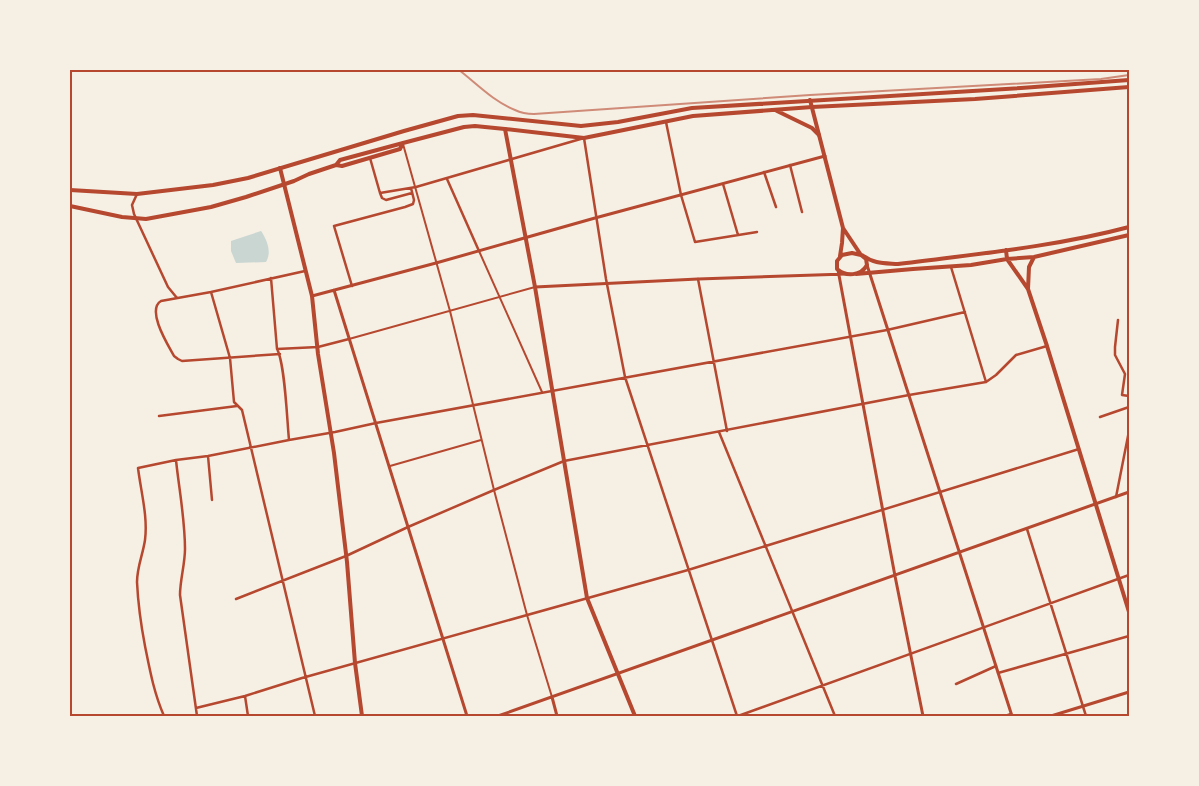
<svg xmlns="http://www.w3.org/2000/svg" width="1199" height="786" font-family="'Playfair Display',serif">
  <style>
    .water { fill: #c9d6d2 }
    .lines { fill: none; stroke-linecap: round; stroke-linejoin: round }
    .pedestrian { stroke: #b5482f; stroke-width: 2 }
    .minor { stroke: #b5482f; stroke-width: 2.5 }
    .tertiary { stroke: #b5482f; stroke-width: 3 }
    .secondary { stroke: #b5482f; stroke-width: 4 }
    .primary { stroke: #b5482f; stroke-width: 4 }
    .rail { stroke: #cf8b77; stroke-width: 2 }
    .neatline { fill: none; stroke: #b5482f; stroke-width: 2 }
  </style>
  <rect width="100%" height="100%" fill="#f6efe4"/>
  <path class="water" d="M 261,231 C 267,240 272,252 266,262 L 236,263 L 231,251 L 231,241 Z"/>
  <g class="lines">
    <path class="pedestrian" d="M 403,144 L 450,311 L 494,490 L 527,615 L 552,697
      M 479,251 L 542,392
      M 349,339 L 535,287
      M 390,466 L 481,440"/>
    <path class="minor" d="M 666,122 L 681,195 L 695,242 L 757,232
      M 370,158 L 380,193 L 416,187 L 584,138 L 606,279 L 625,377 L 737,716
      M 790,165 L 802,212
      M 764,172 L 776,207
      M 447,179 L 479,251
      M 723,184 L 738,235
      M 380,193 L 382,198 L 386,200 L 412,193
      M 137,194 L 132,205 L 134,214 L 168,287 L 177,298
      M 951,267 L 986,382
      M 271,278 L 277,349 C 285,363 287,420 289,440
      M 698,279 L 727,431
      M 352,286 L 334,226 L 405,207 L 413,204 L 414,200 L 411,188
      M 211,292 L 230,358 L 234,402 L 242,410 L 315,716
      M 1118,320 L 1115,347 L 1115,355 L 1125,374 L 1122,395 L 1129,396
      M 277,349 L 318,347 L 349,339
      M 280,354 L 182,361 L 178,359 L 174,356 C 168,345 146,310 161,301 L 211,292 L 305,271
      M 159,416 L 237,406
      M 1100,417 L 1129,407
      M 719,432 L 835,716
      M 208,456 L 212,500
      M 176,460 C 179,489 185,519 185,549 C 185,564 180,580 180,595 L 197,716
      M 1116,497 L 1129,431
      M 1027,529 L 1086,716
      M 236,599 L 346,556 L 408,527 L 494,490 L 564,461 L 909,395 L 980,383 L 986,382 L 996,375 L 1016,355 L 1047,346
      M 998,673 L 1129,636
      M 956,684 L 996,666
      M 245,696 L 248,716
      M 196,708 L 245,696 L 302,678 L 688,570 L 1079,449
      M 164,716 C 154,693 150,671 145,646 C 141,625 138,603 137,582 C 137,567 143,554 145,540 C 148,517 141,492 138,468 L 176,460 L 208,456 L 289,440 L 335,432 L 376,423 L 887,330 L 965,312
      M 738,716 L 1129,575
      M 1005,716 L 1011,714"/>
    <path class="tertiary" d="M 867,265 L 1012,716
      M 838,270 L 895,576 L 923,716
      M 535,287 L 698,279 L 846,274
      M 334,290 L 467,716
      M 312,296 L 436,263 L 595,218 L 825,156
      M 552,697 L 557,716
      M 498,716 L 1129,492
      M 1051,716 L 1129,692"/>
    <path class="secondary" d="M 810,100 L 843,228 L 842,243 L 840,256
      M 505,129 L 535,287 L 587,598 L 635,716
      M 280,168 L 312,296 L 318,354 L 334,453 L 347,562 L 355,663 L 362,716
      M 843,228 L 861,255 L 866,259 L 867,265 C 861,276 846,277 837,269 L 837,261 L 842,255 L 852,253 L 861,255
      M 1006,250 L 1007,259 L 1028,289 L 1047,346 L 1129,612
      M 862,255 C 874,264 884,263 898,264 C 975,254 1054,247 1129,227
      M 856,274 L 913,269 L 971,265 L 1007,259 L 1034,257 L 1129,235
      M 1028,289 L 1029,267 L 1034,257"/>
    <path class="primary" d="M 777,111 L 812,128 L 819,135
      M 336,165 L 342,166 L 400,149 L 403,143
      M 70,190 L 137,194 L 213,185 L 248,178 L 404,131 L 458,116 L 473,115 L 581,126 L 618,122 L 692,108 L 1021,88 L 1129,80
      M 70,206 L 122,217 L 146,219 L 211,207 L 246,197 L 294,181 L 309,174 L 336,165 L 340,160 L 403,143 L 464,127 L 475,126 L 505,129 L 584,138 L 693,116 L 812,107 L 975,99 L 1129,87"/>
    <path class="rail" d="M 459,70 C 476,83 494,102 515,110 C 521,113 528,114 534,114 L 810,95 L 1101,79 L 1129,75"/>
  </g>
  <rect width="1199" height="786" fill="none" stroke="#f6efe4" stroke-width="142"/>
  <rect x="71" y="71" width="1057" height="644" class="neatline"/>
</svg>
